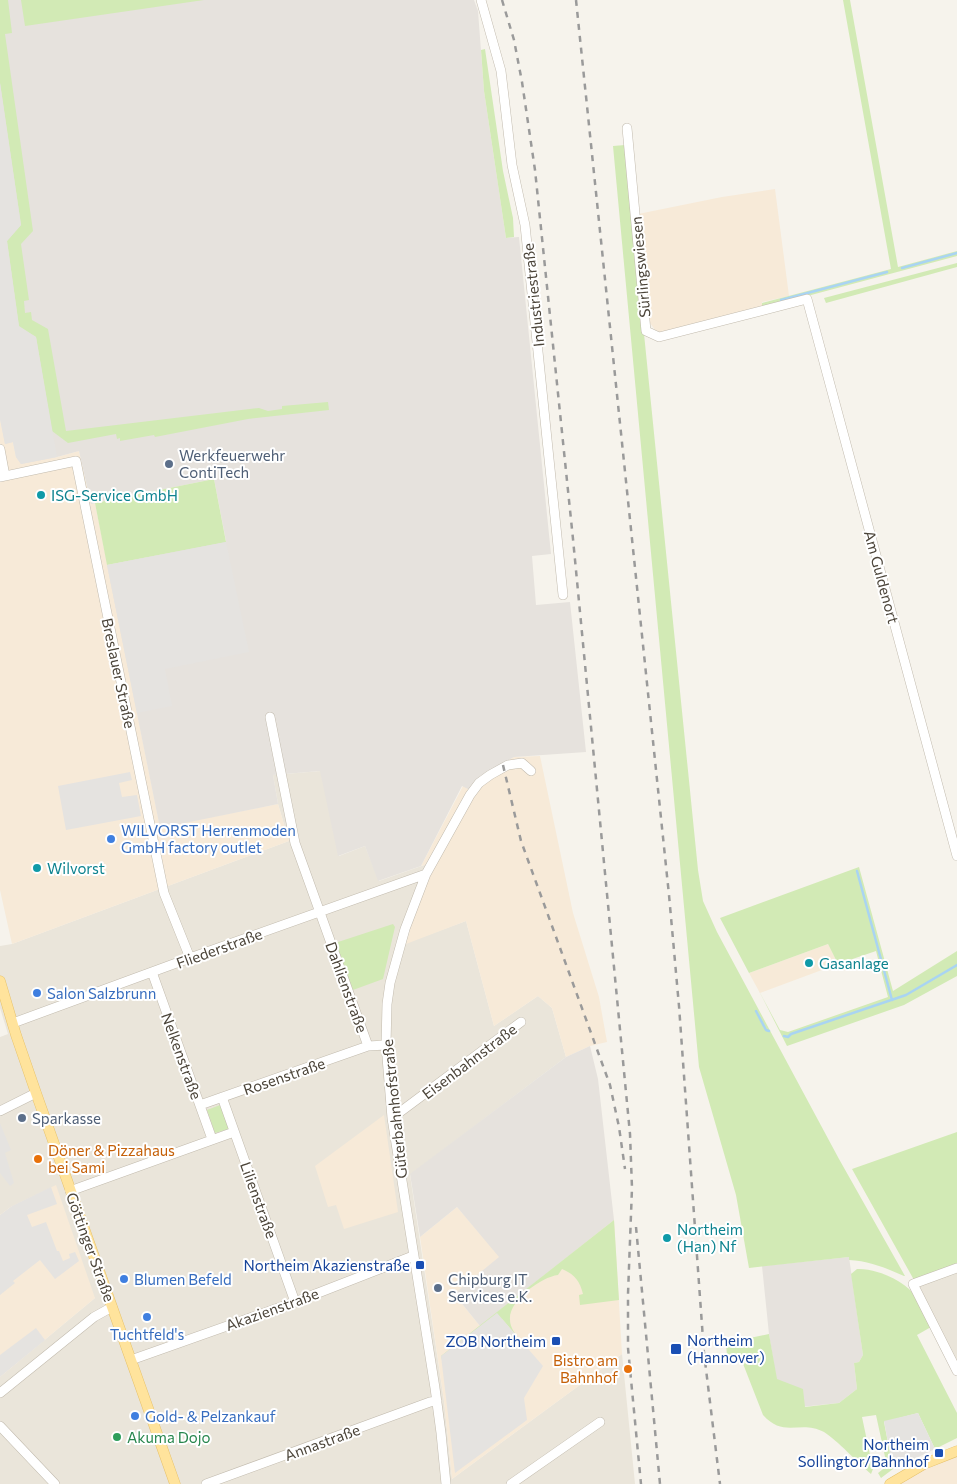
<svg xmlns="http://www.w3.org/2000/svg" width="957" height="1484" font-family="Commissioner,sans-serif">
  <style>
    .residential { fill: #eae5da }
    .commercial { fill: #f7ead8 }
    .industrial { fill: #e6e2dd }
    .green { fill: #d2eab5 }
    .parking { fill: #e5e3e0 }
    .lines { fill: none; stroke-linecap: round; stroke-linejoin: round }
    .stream { stroke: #a9d4f2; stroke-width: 2.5 }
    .minor-casing { stroke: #c2bbae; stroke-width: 10 }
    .major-casing { stroke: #e6c16a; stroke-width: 11 }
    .minor { stroke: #fff; stroke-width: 9 }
    .major { stroke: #ffe39c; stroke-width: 10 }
    .rail { stroke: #9a9a9a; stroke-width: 2.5; stroke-dasharray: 6 6; stroke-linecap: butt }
    .service-dot { fill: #5c6f8a; stroke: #fff; stroke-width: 2 }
    .culture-dot { fill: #0f9aa8; stroke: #fff; stroke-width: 2 }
    .shop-dot { fill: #3f7fe0; stroke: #fff; stroke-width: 2 }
    .food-dot { fill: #e8710a; stroke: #fff; stroke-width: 2 }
    .transit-dot { fill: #1a4fb4; stroke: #fff; stroke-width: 2 }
    .leisure-dot { fill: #2e9e5b; stroke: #fff; stroke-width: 2 }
    .labels { text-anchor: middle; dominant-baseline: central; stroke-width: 4; stroke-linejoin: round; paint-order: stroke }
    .street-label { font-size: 15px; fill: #4b4439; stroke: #fff }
    .service-label { font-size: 15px; fill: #4e5e75; stroke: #fff; text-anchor: start }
    .culture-label { font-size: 15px; fill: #0d838f; stroke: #fff; text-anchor: start }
    .shop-label { font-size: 15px; fill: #366cbe; stroke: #fff; text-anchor: start }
    .food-label { font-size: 15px; fill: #c56008; stroke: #fff; text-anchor: start }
    .transit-label { font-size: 15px; fill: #164399; stroke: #fff; text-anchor: end }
    .leisure-label { font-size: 15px; fill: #27864d; stroke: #fff; text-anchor: start }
  </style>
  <rect width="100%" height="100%" fill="#f6f3ec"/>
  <path class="residential" d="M 321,771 L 339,856 L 365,846 L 379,881 L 430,863 L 406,943 L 466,921 L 494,1026 L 538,996 L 552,1008 L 566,1057 L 410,1175 L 444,1401 L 452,1479 L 622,1354 L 635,1484 L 0,1484 L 0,1377 L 95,1298 L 12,1206 L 0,1215 L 0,1037 L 8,1034 L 0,1008 L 0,946 L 12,944 L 289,841 L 278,804 L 273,775 Z
    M 957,1266 L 957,1371 L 913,1284 Z"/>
  <path class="commercial" d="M 775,189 L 789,296 L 762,302 L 762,306 L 728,315 L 661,332 L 655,330 L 650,323 L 649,316 L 638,214 L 722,197 Z
    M 0,419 L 5,443 L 13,442 L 16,457 L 21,463 L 57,457 L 79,451 L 91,504 L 95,503 L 160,827 L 278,804 L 289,841 L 12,944 L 0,890 Z
    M 540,756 L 573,913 L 599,997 L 607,1042 L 590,1046 L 566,1057 L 552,1008 L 538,996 L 494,1026 L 466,921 L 406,944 L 430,863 L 421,866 L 463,786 L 476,780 L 514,757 Z
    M 828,944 L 838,964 L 760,993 L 749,973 Z
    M 384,1115 L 398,1212 L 344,1229 L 336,1205 L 328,1207 L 315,1166 Z
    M 56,1185 L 95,1298 L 0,1377 L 0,1215 L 12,1206 Z
    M 457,1207 L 500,1257 L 454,1294 L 480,1326 L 614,1220 L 622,1354 L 452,1479 L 444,1401 L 420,1237 Z
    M 957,1453 L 957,1484 L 893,1484 Z"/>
  <path class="industrial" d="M 0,0 L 474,0 L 478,11 L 484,91 L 506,238 L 519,237 L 551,554 L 532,556 L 536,605 L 570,602 L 586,752 L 514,757 L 480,776 L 470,790 L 462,786 L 421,866 L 378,881 L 365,846 L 338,856 L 320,771 L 273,775 L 278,804 L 160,828 L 107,565 L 226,541 L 214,479 L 91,504 L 79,451 L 57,457 L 21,464 L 16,457 L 13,442 L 5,444 L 0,419 Z
    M 590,1046 L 598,1079 L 614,1220 L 480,1326 L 454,1294 L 499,1257 L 457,1207 L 420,1237 L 410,1174 L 566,1057 Z
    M 849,1257 L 863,1355 L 859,1362 L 854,1363 L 857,1389 L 839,1403 L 781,1409 L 769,1334 L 762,1266 Z"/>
  <path class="green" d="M 0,0 L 8,0 L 12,33 L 5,34 L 33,231 L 21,244 L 29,300 L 24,301 L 25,313 L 31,312 L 32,320 L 48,329 L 66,431 L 259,408 L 268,411 L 282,409 L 282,406 L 328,402 L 329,410 L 248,419 L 155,437 L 154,435 L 120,441 L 120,438 L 117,439 L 116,434 L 68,443 L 52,431 L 36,337 L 19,327 L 7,241 L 21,225 L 0,83 Z
    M 21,0 L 204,0 L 25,26 Z
    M 843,0 L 850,0 L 898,267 L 957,251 L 957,256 L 770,306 L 762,306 L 762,303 L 891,269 Z
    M 485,49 L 503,171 L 513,218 L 514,237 L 506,238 L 484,91 L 481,50 Z
    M 625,145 L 698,870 L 703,901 L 717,932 L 839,1159 L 905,1276 L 904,1276 C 886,1268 869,1261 849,1260 L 849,1257 L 749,1268 L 736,1195 L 699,1067 L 613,146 Z
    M 957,263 L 957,267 L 826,303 L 824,298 Z
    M 214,479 L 226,542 L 107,565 L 95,503 Z
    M 859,867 L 893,991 L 957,951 L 957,976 L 904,1005 L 787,1046 L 758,989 L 780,1030 L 788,1032 L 888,997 L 876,951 L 838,964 L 828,944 L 749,973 L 720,918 Z
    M 393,924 L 395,927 L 383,979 L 353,990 L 335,943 Z
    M 220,1105 L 229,1129 L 215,1133 L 207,1110 Z
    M 957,1132 L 957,1265 L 914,1280 L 852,1169 Z
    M 614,1220 L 619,1300 L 580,1305 L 579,1295 L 583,1294 C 580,1281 574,1274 562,1269 L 558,1275 C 541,1277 508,1301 510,1320 C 510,1328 516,1335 521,1341 L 502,1319 L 442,1360 L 441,1356 Z
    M 857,1269 C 874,1268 901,1279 913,1293 C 920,1302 925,1316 931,1327 L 917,1335 L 957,1413 L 957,1438 L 935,1449 L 918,1413 L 884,1422 L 893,1469 L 881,1478 L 878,1473 L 887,1466 L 876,1415 L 862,1417 L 873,1469 L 871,1474 C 858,1463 837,1440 824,1432 C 800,1419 785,1439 763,1415 L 740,1356 L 737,1355 L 727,1356 L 726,1343 L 769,1334 L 777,1379 L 803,1389 L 805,1407 L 839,1403 L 857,1389 L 854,1363 L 859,1362 L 863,1355 L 851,1274 Z"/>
  <path class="parking" d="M 0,83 L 21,225 L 7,241 L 19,326 L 36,337 L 57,457 L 21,464 L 16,457 L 13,442 L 5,444 L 0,419 Z
    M 226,542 L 249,652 L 165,669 L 172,706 L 137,713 L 107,565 Z
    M 130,772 L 132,780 L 119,783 L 122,797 L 137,795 L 141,816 L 66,830 L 58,786 Z
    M 0,1123 L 11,1150 L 5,1153 L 14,1183 L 10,1186 L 0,1173 Z
    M 51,1187 L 57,1204 L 27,1215 L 32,1227 L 46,1222 L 57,1251 L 59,1251 L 63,1261 L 70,1258 L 69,1254 L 75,1252 L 79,1261 L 55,1279 L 40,1260 L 13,1281 L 15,1283 L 0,1295 L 0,1215 L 12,1206 Z
    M 497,1313 L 543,1366 L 524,1398 L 527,1420 L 455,1473 L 441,1356 Z
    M 36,1328 L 45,1340 L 0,1377 L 0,1355 Z
    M 918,1413 L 935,1449 L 893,1469 L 884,1421 Z"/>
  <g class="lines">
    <path class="stream" d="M 902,268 L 957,253
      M 781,300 L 887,272
      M 857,871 L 892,1000
      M 756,1011 L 766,1030 L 769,1031
      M 784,1036 L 788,1037 L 791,1034 L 906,995 L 957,965"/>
    <g class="minor-casing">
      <path id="minor" d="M 481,0 L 501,71 L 512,165 L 525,225 L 563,595
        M 627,128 L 646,331 L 659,337 L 807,299 L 957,856
        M 0,449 L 5,476
        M 0,477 L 76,461 L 164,893 L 190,958
        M 270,717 L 295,843 L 368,1046 L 386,1045
        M 152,972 L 212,1139
        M 13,1023 L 190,958 L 426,874
        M 222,1097 L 295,1302
        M 200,1105 L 368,1046
        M 0,1111 L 36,1093
        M 392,1118 L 521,1022
        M 70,1191 L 234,1132
        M 957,1268 L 913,1284 L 957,1371
        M 131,1360 L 295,1302 L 413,1256
        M 0,1393 L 94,1317 L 112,1307
        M 0,1426 L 55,1484
        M 206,1484 L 430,1402 L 437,1401
        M 446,1484 L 441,1433 L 435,1388 L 392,1118 L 386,1045 L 387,1004 L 390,983 L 405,929 L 426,874 L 470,795 L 479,783 L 490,775 L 508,765 L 522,763 L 531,771
        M 511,1484 L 600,1422"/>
    </g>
    <g class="major-casing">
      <path id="major" d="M 0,981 L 16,1035 L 36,1093 L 175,1484
        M 890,1484 L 924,1464 L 957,1451"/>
    </g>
    <use href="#minor" class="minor"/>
    <use href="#major" class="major"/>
    <path class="rail" d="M 502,0 L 514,40 L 522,82 L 535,170 L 573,539 L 630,1134 L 632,1188 L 628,1294 L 628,1348 L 641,1484
      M 576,0 L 669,895 L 679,1006 L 704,1353 L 720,1484
      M 503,765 L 521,841 L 610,1085 L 619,1127 L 625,1169
      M 636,1227 L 660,1484"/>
  </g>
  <g class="service-dot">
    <circle cx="169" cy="464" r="5"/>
    <circle cx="22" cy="1118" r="5"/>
    <circle cx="438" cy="1288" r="5"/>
  </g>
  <g class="culture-dot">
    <circle cx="41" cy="495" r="5"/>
    <circle cx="37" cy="868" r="5"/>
    <circle cx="809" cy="963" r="5"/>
    <circle cx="667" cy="1238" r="5"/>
  </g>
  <g class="shop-dot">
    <circle cx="111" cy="839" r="5"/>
    <circle cx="37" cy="993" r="5"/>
    <circle cx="124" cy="1279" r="5"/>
    <circle cx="147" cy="1317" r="5"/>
    <circle cx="135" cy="1416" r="5"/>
  </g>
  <g class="food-dot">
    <circle cx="38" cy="1159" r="5"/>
    <circle cx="628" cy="1369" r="5"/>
  </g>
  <g class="transit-dot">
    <rect x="415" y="1260" width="10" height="10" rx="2.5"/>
    <rect x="551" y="1336" width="10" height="10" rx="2.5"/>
    <rect x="670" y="1343" width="12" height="12" rx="2.5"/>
    <rect x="934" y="1448" width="10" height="10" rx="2.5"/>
  </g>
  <circle class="leisure-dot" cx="117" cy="1437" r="5"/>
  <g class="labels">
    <g class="street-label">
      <text transform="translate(640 267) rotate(-95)">Sürlingswiesen</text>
      <text transform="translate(533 295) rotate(-96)">Industriestraße</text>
      <text transform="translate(882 577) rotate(75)">Am Guldenort</text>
      <text transform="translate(119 673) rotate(78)">Breslauer Straße</text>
      <text transform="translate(219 948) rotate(-20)">Fliederstraße</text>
      <text transform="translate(347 987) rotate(70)">Dahlienstraße</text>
      <text transform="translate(182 1056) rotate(70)">Nelkenstraße</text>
      <text transform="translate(469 1061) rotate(-37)">Eisenbahnstraße</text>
      <text transform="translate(284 1076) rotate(-19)">Rosenstraße</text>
      <text transform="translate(394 1109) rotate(-96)">Güterbahnhofstraße</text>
      <text transform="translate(259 1200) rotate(70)">Lilienstraße</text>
      <text transform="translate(91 1247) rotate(70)">Göttinger Straße</text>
      <text transform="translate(272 1309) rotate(-20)">Akazienstraße</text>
      <text transform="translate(322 1442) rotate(-20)">Annastraße</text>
    </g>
    <g class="service-label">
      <text x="179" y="455">Werkfeuerwehr<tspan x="179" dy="17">ContiTech</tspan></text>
      <text x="32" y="1118">Sparkasse</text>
      <text x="448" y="1279">Chipburg IT<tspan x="448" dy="17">Services e.K.</tspan></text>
    </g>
    <g class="culture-label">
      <text x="51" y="495">ISG-Service GmbH</text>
      <text x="47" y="868">Wilvorst</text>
      <text x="819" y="963">Gasanlage</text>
      <text x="677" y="1229">Northeim<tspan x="677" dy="17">(Han) Nf</tspan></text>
    </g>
    <g class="shop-label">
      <text x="121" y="830">WILVORST Herrenmoden<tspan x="121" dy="17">GmbH factory outlet</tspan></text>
      <text x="47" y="993">Salon Salzbrunn</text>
      <text x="134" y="1279">Blumen Befeld</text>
      <text x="147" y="1334" text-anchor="middle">Tuchtfeld's</text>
      <text x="145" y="1416">Gold- &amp; Pelzankauf</text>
    </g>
    <g class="food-label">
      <text x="48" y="1150">Döner &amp; Pizzahaus<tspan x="48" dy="17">bei Sami</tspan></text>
      <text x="618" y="1360" text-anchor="end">Bistro am<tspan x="618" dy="17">Bahnhof</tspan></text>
    </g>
    <g class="transit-label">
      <text x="410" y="1265">Northeim Akazienstraße</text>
      <text x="687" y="1340" text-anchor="start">Northeim<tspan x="687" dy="17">(Hannover)</tspan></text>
      <text x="546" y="1341">ZOB Northeim</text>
      <text x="929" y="1444">Northeim<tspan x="929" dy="17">Sollingtor/Bahnhof</tspan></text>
    </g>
    <g class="leisure-label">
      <text x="127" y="1437">Akuma Dojo</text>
    </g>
  </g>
</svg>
